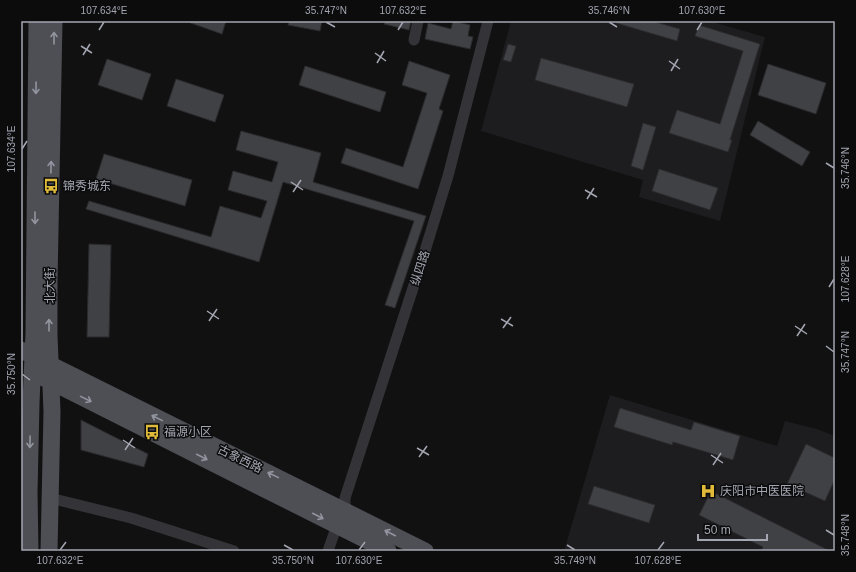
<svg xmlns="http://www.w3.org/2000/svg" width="856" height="572" font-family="Arial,'Noto Sans SC',sans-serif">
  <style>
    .built { fill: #1d1d1f }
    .building { fill: #404145; stroke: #2b2b2e }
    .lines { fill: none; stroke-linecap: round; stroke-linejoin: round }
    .minor { stroke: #343438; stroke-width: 11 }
    .primary { stroke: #4e4f55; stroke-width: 17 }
    .oneway { stroke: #92959f }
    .ticks { fill: none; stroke: #a3a6b1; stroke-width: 1.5 }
    .labels { text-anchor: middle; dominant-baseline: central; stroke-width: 3; stroke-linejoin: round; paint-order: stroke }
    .poi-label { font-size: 12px; fill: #a3a6b1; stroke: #0c0c0d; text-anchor: start }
    .street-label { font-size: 12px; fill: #a3a6b1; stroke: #0c0c0d }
    .neatline { fill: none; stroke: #a3a6b1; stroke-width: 1.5 }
    .ticks-label { font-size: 10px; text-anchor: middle; fill: #a3a6b1 }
  </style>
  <rect width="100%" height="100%" fill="#111112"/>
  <path class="built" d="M 511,21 L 709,21 L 765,37 L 720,221 L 639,197 L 643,180 L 481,131 Z
    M 610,395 L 777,446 L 785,421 L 817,429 L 835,436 L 835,551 L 564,551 Z"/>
  <path class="building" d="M 188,21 L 226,21 L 222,34 L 188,22 Z
    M 289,21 L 322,21 L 320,31 L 288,25 Z
    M 385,21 L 411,21 L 409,30 L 384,24 Z
    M 453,21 L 470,25 L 468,36 L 473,37 L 470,49 L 425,39 L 428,23 L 451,29 Z
    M 617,21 L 652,21 L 680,29 L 677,41 L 616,23 Z
    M 699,25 L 760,44 L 730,140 L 732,140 L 728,152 L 669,133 L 677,110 L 720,124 L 743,51 L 695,36 Z
    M 508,44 L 516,46 L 511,62 L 503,60 Z
    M 541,58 L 634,84 L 627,107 L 535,80 Z
    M 107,59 L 151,74 L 142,100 L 98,85 Z
    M 409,61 L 450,75 L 439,109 L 443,111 L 418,189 L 341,163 L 346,148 L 403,167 L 427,93 L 402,85 Z
    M 768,64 L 826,83 L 816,114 L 758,95 Z
    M 305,66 L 386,92 L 380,112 L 299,85 Z
    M 176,79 L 224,95 L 215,122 L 167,106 Z
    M 758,121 L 810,152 L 802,166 L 750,135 Z
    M 643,123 L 656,127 L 643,170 L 631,166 Z
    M 241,131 L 321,153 L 313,182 L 426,216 L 395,308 L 385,305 L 414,221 L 283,182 L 259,262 L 86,209 L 89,201 L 211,237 L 220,206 L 261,218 L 267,201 L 228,190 L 233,171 L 272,182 L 278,162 L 236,150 Z
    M 104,154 L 192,180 L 185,206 L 96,179 Z
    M 659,169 L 718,188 L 710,210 L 652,191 Z
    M 89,244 L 111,245 L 109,337 L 87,337 Z
    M 620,408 L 691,430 L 694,422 L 740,436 L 733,460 L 673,442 L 672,445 L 614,427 Z
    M 81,420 L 148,454 L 144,467 L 81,450 Z
    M 806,444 L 835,458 L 835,479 L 825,501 L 787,484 Z
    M 594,486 L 655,505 L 649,523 L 588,504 Z
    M 711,491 L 830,551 L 761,551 L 763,547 L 699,515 Z"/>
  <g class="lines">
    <path class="minor" d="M 414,40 L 418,21
      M 50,498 L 131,518 L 234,551
      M 348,512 L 345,505 L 345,498 L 424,254 L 448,176 L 488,21
      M 328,551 L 337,525"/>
    <path class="primary" d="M 21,350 L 425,551
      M 42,377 L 388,551
      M 30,551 L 29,492 L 31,403 L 34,333 L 37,21
      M 49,551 L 52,412 L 49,335 L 49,282 L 54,21"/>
  </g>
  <defs><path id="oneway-shaft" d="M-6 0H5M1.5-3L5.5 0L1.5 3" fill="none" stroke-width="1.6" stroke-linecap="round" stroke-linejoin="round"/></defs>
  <g class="oneway">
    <use href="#oneway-shaft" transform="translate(54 38) rotate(-90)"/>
    <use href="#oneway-shaft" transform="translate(36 88) rotate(91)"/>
    <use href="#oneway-shaft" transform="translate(51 167) rotate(-89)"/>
    <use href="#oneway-shaft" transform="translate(35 218) rotate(90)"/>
    <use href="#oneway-shaft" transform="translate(49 325) rotate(-90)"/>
    <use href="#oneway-shaft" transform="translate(86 399) rotate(26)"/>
    <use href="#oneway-shaft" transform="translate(157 418) rotate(-154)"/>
    <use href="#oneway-shaft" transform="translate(30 442) rotate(91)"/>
    <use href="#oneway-shaft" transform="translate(202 457) rotate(27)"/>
    <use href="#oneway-shaft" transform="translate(273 475) rotate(-154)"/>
    <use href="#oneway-shaft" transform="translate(318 516) rotate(27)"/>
    <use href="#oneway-shaft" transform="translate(390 533) rotate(-153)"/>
  </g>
  <path class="ticks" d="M 326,22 L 335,27M 609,22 L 617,27M 99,30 L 104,22M 398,30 L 403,22M 697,30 L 702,22M 81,46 L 92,53M 375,53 L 386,61M 83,55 L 90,44M 669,61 L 680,69M 377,63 L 384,51M 671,71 L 678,59M 22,149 L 27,141M 826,163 L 834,168M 291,182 L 303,190M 585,190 L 597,197M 293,192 L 301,180M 587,199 L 594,188M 829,287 L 834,279M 207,311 L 219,319M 501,319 L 513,326M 209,321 L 217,309M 795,326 L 807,334M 503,328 L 511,317M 797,336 L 805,324M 826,346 L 834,352M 22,374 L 30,380M 123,440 L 135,448M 417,448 L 429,455M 125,450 L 133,438M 711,455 L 723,463M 419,457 L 427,446M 713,465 L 721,453M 826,530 L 834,535M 284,545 L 293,550M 567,545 L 575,550M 60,550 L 66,542M 359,550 L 365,542M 658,550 L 664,542"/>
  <defs>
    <g id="bus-bare" transform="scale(1.2)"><path d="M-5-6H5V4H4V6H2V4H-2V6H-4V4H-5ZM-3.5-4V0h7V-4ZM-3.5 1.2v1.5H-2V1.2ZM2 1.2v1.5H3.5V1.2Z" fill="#e0bb3a" stroke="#0c0c0d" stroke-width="2.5" paint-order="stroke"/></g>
    <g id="hospital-bare" transform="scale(1.2)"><path d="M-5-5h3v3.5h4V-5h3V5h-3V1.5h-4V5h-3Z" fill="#e0bb3a" stroke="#0c0c0d" stroke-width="2.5" paint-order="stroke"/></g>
  </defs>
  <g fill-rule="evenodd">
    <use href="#bus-bare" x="51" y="186"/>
    <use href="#bus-bare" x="152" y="432"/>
    <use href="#hospital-bare" x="708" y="491"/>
  </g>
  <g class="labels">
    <g class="poi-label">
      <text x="63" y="186">锦秀城东</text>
      <text x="164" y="432">福源小区</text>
      <text x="720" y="491">庆阳市中医医院</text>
    </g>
    <g class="street-label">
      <text transform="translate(420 268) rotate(-72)">纵四路</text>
      <text transform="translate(50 286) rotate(-90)">北大街</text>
      <text transform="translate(240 459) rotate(26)">古象西路</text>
    </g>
  </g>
  <rect width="856" height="572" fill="none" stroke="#0c0c0d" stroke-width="44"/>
  <path d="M698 534v6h69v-6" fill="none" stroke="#a3a6b1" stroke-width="2"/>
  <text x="704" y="534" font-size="12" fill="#a3a6b1" stroke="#0c0c0d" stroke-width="3" paint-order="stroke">50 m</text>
  <rect x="22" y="22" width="812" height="528" class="neatline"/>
  <g class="ticks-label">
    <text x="104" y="14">107.634°E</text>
    <text x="326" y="14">35.747°N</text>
    <text x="403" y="14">107.632°E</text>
    <text x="609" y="14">35.746°N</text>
    <text x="702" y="14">107.630°E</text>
    <text transform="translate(11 149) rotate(-90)" y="4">107.634°E</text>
    <text transform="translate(845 168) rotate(-90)" y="4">35.746°N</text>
    <text transform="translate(845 279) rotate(-90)" y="4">107.628°E</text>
    <text transform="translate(845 352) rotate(-90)" y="4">35.747°N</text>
    <text transform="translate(11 374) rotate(-90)" y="4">35.750°N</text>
    <text transform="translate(845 535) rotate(-90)" y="4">35.748°N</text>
    <text x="60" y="564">107.632°E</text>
    <text x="293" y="564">35.750°N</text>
    <text x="359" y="564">107.630°E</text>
    <text x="575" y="564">35.749°N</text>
    <text x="658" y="564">107.628°E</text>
  </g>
</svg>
